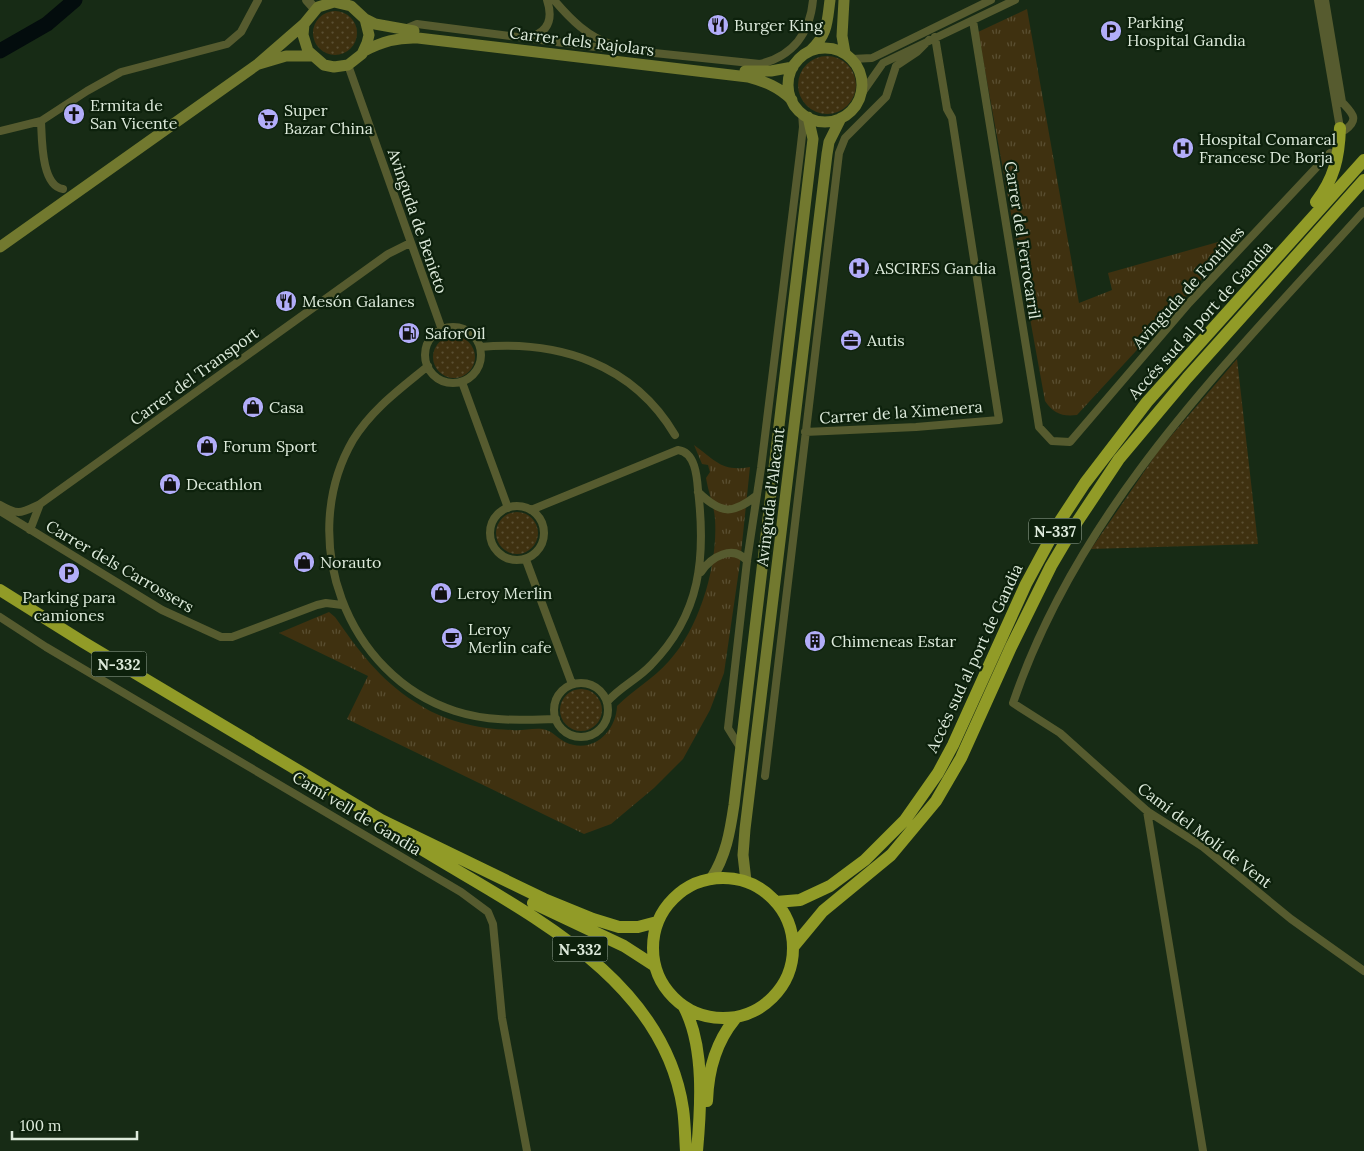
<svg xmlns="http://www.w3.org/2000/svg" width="1364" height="1151" font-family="Lora,serif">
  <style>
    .grass { fill: url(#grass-dots) }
    .park { fill: url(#park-tufts) }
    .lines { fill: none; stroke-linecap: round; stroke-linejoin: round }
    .river { stroke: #030c0d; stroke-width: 15 }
    .minor { stroke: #565b2f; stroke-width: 8 }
    .tertiary { stroke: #565b2f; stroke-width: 10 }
    .secondary { stroke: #72792f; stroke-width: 11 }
    .trunk { stroke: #919b27; stroke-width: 12 }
    .labels { text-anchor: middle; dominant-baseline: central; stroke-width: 4.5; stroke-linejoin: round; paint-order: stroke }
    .shield { fill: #0d210c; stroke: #9fae9d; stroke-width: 1 }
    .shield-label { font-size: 15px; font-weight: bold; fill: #ddeadb }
    .poi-label { font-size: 16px; fill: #ddeadb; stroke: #0d210c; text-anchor: start }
    .street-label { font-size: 16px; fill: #ddeadb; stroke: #0d210c }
  </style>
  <defs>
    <pattern id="grass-dots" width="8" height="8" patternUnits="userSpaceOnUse" patternTransform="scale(1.25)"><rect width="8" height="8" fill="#3f3110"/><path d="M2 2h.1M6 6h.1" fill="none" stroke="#5a4f32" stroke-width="1.8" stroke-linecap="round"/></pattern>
    <pattern id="park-tufts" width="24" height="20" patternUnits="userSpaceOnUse" patternTransform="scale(1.25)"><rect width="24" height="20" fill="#3f3110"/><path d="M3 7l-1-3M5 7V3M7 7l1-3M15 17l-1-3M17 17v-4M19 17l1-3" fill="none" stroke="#5a4f32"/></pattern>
  </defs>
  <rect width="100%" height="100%" fill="#172b15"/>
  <path class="grass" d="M313 33a22 22 0 1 1 44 0a22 22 0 1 1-44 0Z
    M798 85a29 29 0 1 1 58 0a29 29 0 1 1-58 0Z
    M433 357a21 21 0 1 1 42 0a21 21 0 1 1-42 0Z
    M 1237,359 L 1258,544 L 1091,549 L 1159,450 Z
    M496 533a21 21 0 1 1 42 0a21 21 0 1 1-42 0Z
    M560 710a21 21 0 1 1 42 0a21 21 0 1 1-42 0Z"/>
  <path class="park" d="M 1027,9 L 1079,303 L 1112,290 L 1108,273 L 1218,242 L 1236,232 L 1241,237 L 1077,415 C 1062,417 1053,413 1045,401 L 978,32 Z
    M 694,445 C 716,461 722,472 750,467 L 740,563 L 724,673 L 710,710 L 683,759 L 654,788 L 611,824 L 584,834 L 347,719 L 368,676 L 279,633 L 329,612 L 335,617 C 359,651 379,679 415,702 C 443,721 478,729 512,730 C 522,731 532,728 542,729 C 552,730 557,738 565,742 C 592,755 616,732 617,706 C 633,690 653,679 669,661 C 700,627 718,565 715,519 C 714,505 708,492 706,478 L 710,472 L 708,465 L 702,464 Z"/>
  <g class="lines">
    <path class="river" d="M 0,51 L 47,24 L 75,0"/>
    <path class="minor" d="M 554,0 C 571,20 588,37 613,45
      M 1318,0 L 1340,128 L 1345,130 C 1360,119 1352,113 1342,102 L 1325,0
      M 973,21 L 1037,414 L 1039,427 L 1052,441 L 1070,442 L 1189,303 L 1330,153
      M 405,29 L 417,24 L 587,46 L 760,64 C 793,56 810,33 813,0
      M 531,37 C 549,31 553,18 547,0
      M 852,59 L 872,58 L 991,0
      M 348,65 L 442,330
      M 862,93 L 883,63 L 1015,0
      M 0,131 L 41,121
      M 63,189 C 41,186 42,138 41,121 L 87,91 L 121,72 L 227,44 L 241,32 L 258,0
      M 1364,211 C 1228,362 1080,506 1013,703 L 1060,733 L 1147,811 L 1203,847 L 1291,919 L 1364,971
      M425 355a28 28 0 1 1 56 0a28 28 0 1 1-56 0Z
      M 480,347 C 559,340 633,364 675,435
      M 428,366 C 400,389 372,409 353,440 C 296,538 346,676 455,711 C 489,722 521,720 556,719
      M 462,382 L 508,508
      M 805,432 L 916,427 L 999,420 L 952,118 L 947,109 L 935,37
      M 698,492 C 721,514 732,515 756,496
      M 0,505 C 19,516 21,513 40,504
      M490 533a27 27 0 1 1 54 0a27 27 0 1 1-54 0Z
      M 531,510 L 678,450 C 695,452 697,476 698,490 C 706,557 701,614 651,665 C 638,679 620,687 607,702
      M 0,511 L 162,610 L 221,637 L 232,637 L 317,605 L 326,603 L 342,605
      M 30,530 L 40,504 L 388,254 L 410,243
      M 526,560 L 572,684
      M 701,572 C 711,557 733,544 747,561
      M 0,617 L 46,647 L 461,892 L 488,912 L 493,924 L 502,1018 L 527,1151
      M554 710a27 27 0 1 1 54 0a27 27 0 1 1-54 0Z
      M 741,749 L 728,728 L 747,561 L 761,468 L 800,153 L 803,127 L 802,113
      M 765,776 L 839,153 L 845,138 L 886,97 L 896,66 L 917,52 L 929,40
      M 1147,811 L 1203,1151"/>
    <path class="tertiary" d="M 307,0 L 315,9"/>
    <path class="secondary" d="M 844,0 L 842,36 L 845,53
      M 365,19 L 375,24 L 414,31
      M788 85a37 37 0 1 1 74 0a37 37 0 1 1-74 0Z
      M 811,50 C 828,34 827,22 830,0
      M 364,51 C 382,42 397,37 418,38 L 748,77 C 766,82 779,87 792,100
      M 259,64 L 286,56 L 312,56
      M 745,71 L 771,71 L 793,67
      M 0,247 L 258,64 L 304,24 L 318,7 L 334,2 L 351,6 L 365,19 L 369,35 L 367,43 L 362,54 L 348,65 L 334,67 L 324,65 L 308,51 L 303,35 L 304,24
      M 711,879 C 726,856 730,832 734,805 L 813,139 L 808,117
      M 746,881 L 743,855 L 745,829 L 827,154 L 829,142 L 841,118"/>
    <path class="trunk" d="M 1316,202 C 1334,179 1339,158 1340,128
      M 0,590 L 83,642 L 381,820 L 544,899 L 593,919 L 619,927 L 638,927 L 657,922
      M 413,844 C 517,909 663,973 683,1109 C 685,1123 685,1137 686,1151
      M653 948a70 70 0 1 1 140 0a70 70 0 1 1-140 0Z
      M 776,902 L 800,900 L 830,886 L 865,860 L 905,820 L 938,773 L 953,745 L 1026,584 L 1060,521 L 1085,483 L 1147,402 L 1364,160
      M 533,903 L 624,946 L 655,966
      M 794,946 L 823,911 L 891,855 L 936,801 L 961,758 L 1011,647 L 1051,566 L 1077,522 L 1119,459 L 1187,378 L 1364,180
      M 684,1007 C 705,1047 701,1107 697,1151
      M 707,1101 C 708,1072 716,1042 735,1019"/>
  </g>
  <defs>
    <g id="restaurant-disc" transform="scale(1.125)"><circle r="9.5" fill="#b2adf9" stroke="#0d210c"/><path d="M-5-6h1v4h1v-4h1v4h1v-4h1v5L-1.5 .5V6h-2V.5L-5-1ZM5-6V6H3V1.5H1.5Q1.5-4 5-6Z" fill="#111"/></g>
    <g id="parking-disc" transform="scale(1.125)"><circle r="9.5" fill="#b2adf9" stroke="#0d210c"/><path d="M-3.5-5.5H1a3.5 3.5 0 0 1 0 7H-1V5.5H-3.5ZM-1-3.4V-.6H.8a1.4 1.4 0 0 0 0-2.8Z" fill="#111"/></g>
    <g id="church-disc" transform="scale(1.125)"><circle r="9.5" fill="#b2adf9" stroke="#0d210c"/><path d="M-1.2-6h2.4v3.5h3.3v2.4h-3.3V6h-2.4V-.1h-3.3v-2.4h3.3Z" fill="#111"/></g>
    <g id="supermarket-disc" transform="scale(1.125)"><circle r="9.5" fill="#b2adf9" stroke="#0d210c"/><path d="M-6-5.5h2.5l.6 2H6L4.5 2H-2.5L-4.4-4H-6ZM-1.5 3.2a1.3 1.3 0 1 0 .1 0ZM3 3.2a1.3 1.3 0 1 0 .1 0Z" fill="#111"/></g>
    <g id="hospital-disc" transform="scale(1.125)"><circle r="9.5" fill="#b2adf9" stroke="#0d210c"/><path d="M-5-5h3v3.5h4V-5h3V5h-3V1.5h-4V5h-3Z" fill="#111"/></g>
    <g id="fuel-disc" transform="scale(1.125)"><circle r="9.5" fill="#b2adf9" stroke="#0d210c"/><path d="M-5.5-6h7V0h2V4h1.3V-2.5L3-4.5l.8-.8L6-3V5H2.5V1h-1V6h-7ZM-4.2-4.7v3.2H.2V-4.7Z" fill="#111"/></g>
    <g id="office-disc" transform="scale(1.125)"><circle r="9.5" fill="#b2adf9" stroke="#0d210c"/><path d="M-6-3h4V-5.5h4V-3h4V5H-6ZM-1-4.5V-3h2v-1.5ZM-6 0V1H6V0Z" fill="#111"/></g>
    <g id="shop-disc" transform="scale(1.125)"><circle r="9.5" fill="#b2adf9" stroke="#0d210c"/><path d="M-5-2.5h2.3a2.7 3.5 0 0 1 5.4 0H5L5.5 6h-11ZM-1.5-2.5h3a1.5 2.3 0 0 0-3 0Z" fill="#111"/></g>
    <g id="cafe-disc" transform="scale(1.125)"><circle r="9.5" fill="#b2adf9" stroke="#0d210c"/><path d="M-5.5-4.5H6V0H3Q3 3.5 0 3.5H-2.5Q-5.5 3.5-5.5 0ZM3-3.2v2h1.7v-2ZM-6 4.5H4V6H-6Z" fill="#111"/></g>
    <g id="building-disc" transform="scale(1.125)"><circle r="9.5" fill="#b2adf9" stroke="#0d210c"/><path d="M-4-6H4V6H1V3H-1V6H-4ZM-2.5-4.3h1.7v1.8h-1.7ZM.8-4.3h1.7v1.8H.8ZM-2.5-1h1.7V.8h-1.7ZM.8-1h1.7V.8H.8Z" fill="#111"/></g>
  </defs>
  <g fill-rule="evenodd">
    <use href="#restaurant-disc" x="718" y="25"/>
    <use href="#parking-disc" x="1111" y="31"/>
    <use href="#church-disc" x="74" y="114"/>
    <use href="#supermarket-disc" x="268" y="119"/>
    <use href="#hospital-disc" x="1183" y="148"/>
    <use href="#hospital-disc" x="859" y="268"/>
    <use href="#restaurant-disc" x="286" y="301"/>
    <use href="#fuel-disc" x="409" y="333"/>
    <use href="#office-disc" x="851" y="340"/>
    <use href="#shop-disc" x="253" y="407"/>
    <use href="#shop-disc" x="207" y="446"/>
    <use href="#shop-disc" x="170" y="484"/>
    <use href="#shop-disc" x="304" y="562"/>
    <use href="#parking-disc" x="69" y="573"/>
    <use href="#shop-disc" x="441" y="593"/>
    <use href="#cafe-disc" x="452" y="638"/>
    <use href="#building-disc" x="815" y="641"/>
  </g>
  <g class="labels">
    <g class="shield">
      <rect x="1029" y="518.5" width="52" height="25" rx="4"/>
      <rect x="91.5" y="651.5" width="55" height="25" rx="4"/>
      <rect x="552.5" y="936.5" width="55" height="25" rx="4"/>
    </g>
    <g class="shield-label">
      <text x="1055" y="531">N-337</text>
      <text x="119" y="664">N-332</text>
      <text x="580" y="949">N-332</text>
    </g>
    <g class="poi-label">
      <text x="1127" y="22">Parking<tspan x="1127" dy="18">Hospital Gandia</tspan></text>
      <text x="734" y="25">Burger King</text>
      <text x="90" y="105">Ermita de<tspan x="90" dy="18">San Vicente</tspan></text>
      <text x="284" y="110">Super<tspan x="284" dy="18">Bazar China</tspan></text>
      <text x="1199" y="139">Hospital Comarcal<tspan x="1199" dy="18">Francesc De Borja</tspan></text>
      <text x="875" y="268">ASCIRES Gandia</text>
      <text x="302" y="301">Mesón Galanes</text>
      <text x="425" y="333">SaforOil</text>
      <text x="867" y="340">Autis</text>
      <text x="269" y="407">Casa</text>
      <text x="223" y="446">Forum Sport</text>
      <text x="186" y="484">Decathlon</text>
      <text x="320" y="562">Norauto</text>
      <text x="457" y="593">Leroy Merlin</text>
      <text x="69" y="597" text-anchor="middle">Parking para<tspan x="69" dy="18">camiones</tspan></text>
      <text x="468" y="629">Leroy<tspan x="468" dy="18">Merlin cafe</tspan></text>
      <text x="831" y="641">Chimeneas Estar</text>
    </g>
    <g class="street-label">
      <text transform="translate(582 41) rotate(7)">Carrer dels Rajolars</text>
      <text transform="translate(418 221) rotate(71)">Avinguda de Benieto</text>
      <text transform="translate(1023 240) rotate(81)">Carrer del Ferrocarril</text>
      <text transform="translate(1188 287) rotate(-48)">Avinguda de Fontilles</text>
      <text transform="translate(1200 320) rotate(-48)">Accés sud al port de Gandia</text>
      <text transform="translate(194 376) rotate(-36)">Carrer del Transport</text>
      <text transform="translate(901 412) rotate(-4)">Carrer de la Ximenera</text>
      <text transform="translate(770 497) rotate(-83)">Avinguda d'Alacant</text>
      <text transform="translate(120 566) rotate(30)">Carrer dels Carrossers</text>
      <text transform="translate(974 658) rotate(-65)">Accés sud al port de Gandia</text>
      <text transform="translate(357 813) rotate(31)">Camí vell de Gandia</text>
      <text transform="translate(1205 835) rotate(37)">Camí del Molí de Vent</text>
    </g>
  </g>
  <path d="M12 1131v8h125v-8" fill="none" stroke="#ddeadb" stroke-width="2.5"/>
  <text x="20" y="1131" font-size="15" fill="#ddeadb" stroke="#0d210c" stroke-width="4" paint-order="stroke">100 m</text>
</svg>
